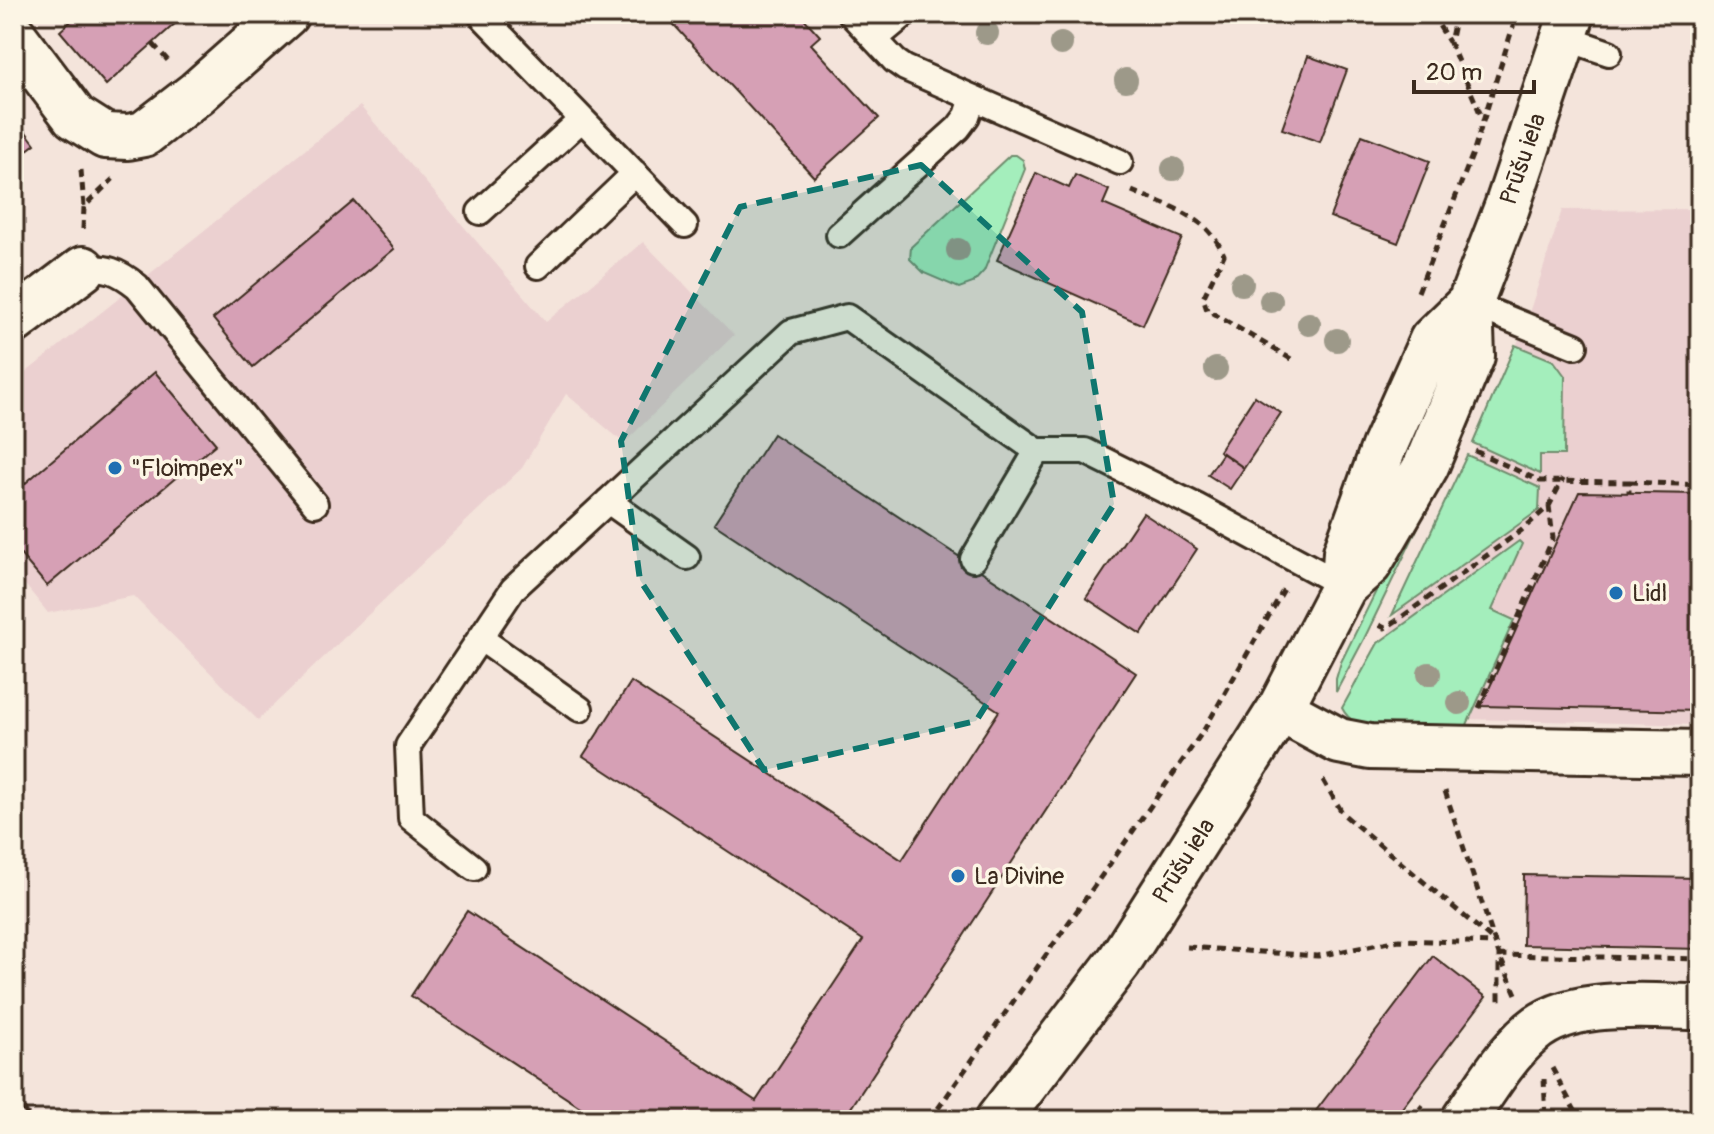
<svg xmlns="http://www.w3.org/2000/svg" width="1714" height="1134" font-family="Pangolin,sans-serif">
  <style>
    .built { fill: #ebd0d0 }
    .green { fill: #a4eebc; stroke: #708c6d; stroke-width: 2 }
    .building { fill: #d6a0b5; stroke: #3b2a1e; stroke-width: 2 }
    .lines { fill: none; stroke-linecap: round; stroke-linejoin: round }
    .lane-casing { stroke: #3b2a1e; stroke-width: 30 }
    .street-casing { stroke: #3b2a1e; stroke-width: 50 }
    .secondary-casing { stroke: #3b2a1e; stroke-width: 50 }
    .path { stroke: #3b2a1e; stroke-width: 5; stroke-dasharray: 8 6; stroke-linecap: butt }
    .lane { stroke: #fcf5e5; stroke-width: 24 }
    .street { stroke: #fcf5e5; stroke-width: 44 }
    .secondary { stroke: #fcf5e5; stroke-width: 44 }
    .tree { fill: #9d9989 }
    .marked { fill: #0f766e; fill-opacity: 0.2; stroke: #0f766e; stroke-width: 6; stroke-dasharray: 16 10; stroke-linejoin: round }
    .poi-dot { fill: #1f6fb2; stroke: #fcf5e5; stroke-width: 3 }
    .labels { text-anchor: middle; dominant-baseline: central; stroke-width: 7; stroke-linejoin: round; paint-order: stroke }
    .street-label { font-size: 24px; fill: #3b2a1e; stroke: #fcf5e5 }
    .poi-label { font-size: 24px; fill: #3b2a1e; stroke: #fcf5e5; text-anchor: start }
  </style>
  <rect width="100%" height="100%" fill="#f4e4db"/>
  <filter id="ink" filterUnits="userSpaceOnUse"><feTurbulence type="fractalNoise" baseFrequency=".0125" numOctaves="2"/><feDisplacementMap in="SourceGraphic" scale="16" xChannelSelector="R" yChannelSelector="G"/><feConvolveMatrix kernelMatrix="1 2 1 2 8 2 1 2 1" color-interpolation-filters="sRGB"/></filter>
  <g filter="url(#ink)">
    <path class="built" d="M 360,106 L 546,322 L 643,242 L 734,335 L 624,443 L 566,394 L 522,468 L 258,720 L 133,596 L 48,613 L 14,571 L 14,382 Z
      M 1700,209 L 1700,725 L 1347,716 L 1414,582 L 1484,431 L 1531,307 L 1562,210 Z"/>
    <path class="green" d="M 1010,155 L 1016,155 L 1023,160 L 1025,169 L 984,271 L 973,283 L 959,288 L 924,273 L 910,259 L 911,247 Z
      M 1515,345 L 1554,361 L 1565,376 L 1564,455 L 1540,455 L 1540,474 L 1473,443 Z
      M 1446,449 L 1451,459 L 1364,639 L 1336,692 L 1336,679 L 1341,662 Z
      M 1467,455 L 1540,488 L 1539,510 L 1392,615 Z
      M 1519,541 L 1522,544 L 1492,610 L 1514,620 L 1466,727 C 1440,725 1377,730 1356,722 C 1349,719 1345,714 1342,708 L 1378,643 Z"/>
    <path class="building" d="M 79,14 L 186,14 L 106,85 L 60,31 Z
      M 664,14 L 784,14 L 787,17 L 790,14 L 800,14 L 820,36 L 811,44 L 879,118 L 814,177 Z
      M 1308,56 L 1347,70 L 1320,142 L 1282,129 Z
      M 14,116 L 35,144 L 14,160 Z
      M 1362,135 L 1430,161 L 1398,243 L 1330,217 Z
      M 1036,173 L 1069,188 L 1075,175 L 1109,190 L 1103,204 L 1182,238 L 1143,325 L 997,260 Z
      M 354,201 L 394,249 L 253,367 L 213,319 Z
      M 155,372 L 216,444 L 47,586 L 14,547 L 14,493 Z
      M 1255,396 L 1281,413 L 1244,468 L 1219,451 Z
      M 773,434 L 1136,673 L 843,1120 L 600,1120 L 411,996 L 467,911 L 756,1101 L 863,940 L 583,756 L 631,682 L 902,860 L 999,711 L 714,524 Z
      M 1223,453 L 1244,468 L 1230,489 L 1208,475 Z
      M 1579,492 L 1700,494 L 1700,711 L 1481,706 Z
      M 1143,513 L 1197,549 L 1141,634 L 1086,598 Z
      M 1524,875 L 1700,878 L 1700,949 L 1523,945 Z
      M 1433,956 L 1486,997 L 1393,1120 L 1309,1120 Z"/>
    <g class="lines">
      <g class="lane-casing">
        <path id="lane" d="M 480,14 L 685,225
          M 851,14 L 895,61 L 905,68 L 1120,162
          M 1565,38 L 1609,53
          M 875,39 L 905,14
          M 480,212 L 582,119
          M 839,235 L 958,128 L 967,116 L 973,98
          M 538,266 L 635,173
          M 83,269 C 106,266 118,271 137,286 L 315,504
          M 1470,303 L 1575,346
          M 608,501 L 687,557
          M 973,559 L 1037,451
          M 480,638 L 580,709
          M 474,868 L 411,818 L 408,746 L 513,589 L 791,332 L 847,317 L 1037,451 L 1085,451 L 1198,507 L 1344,586"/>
      </g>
      <g class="street-casing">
        <path id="street" d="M 14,36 L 75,117 L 105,136 L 128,137 L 144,134 L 197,93 L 286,14
          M 14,321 L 83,269
          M 1280,709 L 1339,741 L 1370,747 L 1700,753
          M 1464,1120 C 1484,1091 1505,1055 1532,1032 C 1572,997 1650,1007 1700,1007"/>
      </g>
      <g class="secondary-casing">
        <path id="secondary" d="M 1344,583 L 1346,552 L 1384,447 L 1432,340 L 1470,303
          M 998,1120 L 1119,962 L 1280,709 L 1344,586 L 1369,564 L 1426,466 L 1472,356 L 1470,303 L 1507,207 L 1572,14"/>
      </g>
      <path class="path" d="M 1432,14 L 1449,42
        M 1456,14 L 1450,43 L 1483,120
        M 153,44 L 171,64
        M 81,170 L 84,207
        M 1132,191 C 1169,207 1207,214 1224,255 L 1203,298 L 1207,310 L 1291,359
        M 83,229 L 84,207 L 113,179
        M 1418,292 L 1473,153 L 1517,14
        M 1475,451 L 1540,481 L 1629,482 L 1629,493
        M 1629,482 L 1700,485
        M 1379,625 L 1385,628 L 1396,621 L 1522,530 L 1549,506 L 1563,479
        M 1479,708 L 1553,538 L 1549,506
        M 1323,780 L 1343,814 L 1495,942
        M 1445,791 L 1499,955 L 1499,1004
        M 1187,947 L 1318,956 L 1399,940 L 1495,943
        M 1516,994 L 1499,955 L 1700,959
        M 1552,1068 L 1580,1120
        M 1544,1079 L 1546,1120
        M 14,1098 L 32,1120
        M 930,1120 L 1204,730 L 1284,589
        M 1411,1120 L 1423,1105"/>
      <use href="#lane" class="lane"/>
      <use href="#street" class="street"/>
      <use href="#secondary" class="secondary"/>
    </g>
    <g class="tree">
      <circle cx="987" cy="33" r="12"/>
      <circle cx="1061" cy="44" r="12"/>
      <circle cx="1126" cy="80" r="12"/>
      <circle cx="1173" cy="169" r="12"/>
      <circle cx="958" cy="250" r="12"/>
      <circle cx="1242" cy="284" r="12"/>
      <circle cx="1271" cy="301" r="12"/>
      <circle cx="1309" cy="324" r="12"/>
      <circle cx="1337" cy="340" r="12"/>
      <circle cx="1216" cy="369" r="12"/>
      <circle cx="1429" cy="674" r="12"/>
      <circle cx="1459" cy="703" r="12"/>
    </g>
  </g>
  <path class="marked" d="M 921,165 L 1082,312 L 1114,504 L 976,721 L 764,770 L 640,580 L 621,441 L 740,207 Z"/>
  <g class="poi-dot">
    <circle cx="115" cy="468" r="8"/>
    <circle cx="1616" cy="593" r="8"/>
    <circle cx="958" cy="876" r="8"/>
  </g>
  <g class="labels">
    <g class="street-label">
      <text transform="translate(1523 159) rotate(-71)">Prūšu iela</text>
      <text transform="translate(1184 861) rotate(-58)">Prūšu iela</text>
    </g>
    <g class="poi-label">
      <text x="131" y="468">"Floimpex"</text>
      <text x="1632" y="593">Lidl</text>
      <text x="974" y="876">La Divine</text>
    </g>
  </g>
  <rect width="1714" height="1134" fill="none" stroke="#fcf5e5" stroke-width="48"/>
  <rect x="24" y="24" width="1666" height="1086" fill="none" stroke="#3b2a1e" stroke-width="3" filter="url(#ink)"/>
  <path d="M1414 80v12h120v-12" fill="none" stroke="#3b2a1e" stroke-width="4"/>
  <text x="1426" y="80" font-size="24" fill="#3b2a1e" stroke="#fcf5e5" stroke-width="6" paint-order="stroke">20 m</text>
</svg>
